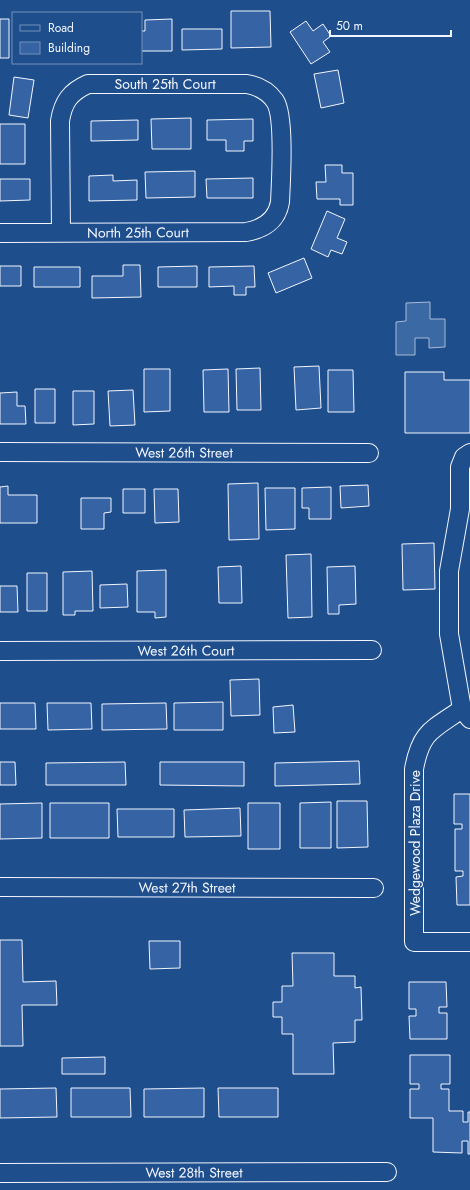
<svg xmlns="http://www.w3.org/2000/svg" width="470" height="1190" font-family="Jost,sans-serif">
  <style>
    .water { fill: #3b69a3; stroke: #a8bbd7 }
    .building { fill: #3563a3; stroke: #f2f6ff }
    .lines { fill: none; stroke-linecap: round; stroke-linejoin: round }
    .minor-casing { stroke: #f2f6ff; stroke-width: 20 }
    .minor { stroke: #1f4e8c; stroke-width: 18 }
    .labels { text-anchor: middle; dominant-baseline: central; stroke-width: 3; stroke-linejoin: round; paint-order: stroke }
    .street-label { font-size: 14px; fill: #f2f6ff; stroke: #1f4e8c }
  </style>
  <rect width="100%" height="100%" fill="#1f4e8c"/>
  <path class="water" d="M 430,302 L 430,319 L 445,319 L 445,347 L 429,348 L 429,338 L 415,338 L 415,355 L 396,355 L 396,322 L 406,321 L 406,303 Z"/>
  <path class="building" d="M 231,11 L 270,11 L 271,47 L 231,48 Z
    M 0,19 L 9,19 L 9,58 L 0,58 Z
    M 172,19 L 172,51 L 141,51 L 141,31 L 145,31 L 145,20 Z
    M 306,21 L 313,31 L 323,24 L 331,36 L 323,42 L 330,52 L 311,64 L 290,32 Z
    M 182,29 L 222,29 L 222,49 L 182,50 Z
    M 338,70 L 344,103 L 321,108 L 314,74 Z
    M 14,77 L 34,80 L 28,118 L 9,115 Z
    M 191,118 L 191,149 L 152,149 L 151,119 Z
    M 253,119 L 253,141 L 244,141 L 244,151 L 226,151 L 226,140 L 207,140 L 207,120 Z
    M 138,120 L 138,140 L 91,141 L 91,121 Z
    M 0,124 L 25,124 L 25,164 L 0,164 Z
    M 325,165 L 342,165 L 342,173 L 353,173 L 353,205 L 340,205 L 340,199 L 317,199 L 316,182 L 326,182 Z
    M 195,171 L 195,197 L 146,198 L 145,172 Z
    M 113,175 L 113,181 L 137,180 L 137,200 L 89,201 L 89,176 Z
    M 253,178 L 253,198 L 207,198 L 206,179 Z
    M 0,179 L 30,179 L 30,200 L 0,201 Z
    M 327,211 L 345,219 L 337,238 L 347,242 L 342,254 L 331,250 L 328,257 L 311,249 Z
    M 304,258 L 312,278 L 276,293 L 268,273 Z
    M 123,265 L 140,265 L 141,297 L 92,298 L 92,276 L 123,276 Z
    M 0,266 L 21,266 L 21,286 L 0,286 Z
    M 197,266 L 197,287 L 158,287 L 158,267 Z
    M 254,266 L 255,287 L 246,287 L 246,295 L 234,295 L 234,286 L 209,287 L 209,267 Z
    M 34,267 L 80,267 L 80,287 L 34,287 Z
    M 319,366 L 321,408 L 296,410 L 294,367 Z
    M 260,368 L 261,410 L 237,410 L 236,369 Z
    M 144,369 L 170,369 L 170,411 L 144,412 Z
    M 228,369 L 229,412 L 204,412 L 203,370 Z
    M 328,370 L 353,370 L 354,412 L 328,412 Z
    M 405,372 L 444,372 L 444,380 L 470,380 L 470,433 L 405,433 Z
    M 35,389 L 55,389 L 55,423 L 35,423 Z
    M 133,390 L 135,425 L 110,426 L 108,391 Z
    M 73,391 L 94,391 L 94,424 L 73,425 Z
    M 17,392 L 17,406 L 25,406 L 26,424 L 0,424 L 0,393 Z
    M 258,483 L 259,539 L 229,540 L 228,484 Z
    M 368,485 L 369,506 L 341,508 L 340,486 Z
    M 8,486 L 8,495 L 37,495 L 37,523 L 0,523 L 0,487 Z
    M 331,487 L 331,519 L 309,519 L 309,508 L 302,508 L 302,488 Z
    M 265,488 L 295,488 L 295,529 L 266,530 Z
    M 123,489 L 145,489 L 145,513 L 123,513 Z
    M 154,489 L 178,489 L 179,522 L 155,523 Z
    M 81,498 L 111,498 L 111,512 L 104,513 L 104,529 L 81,529 Z
    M 434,543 L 435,589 L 403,590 L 402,544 Z
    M 311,554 L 312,617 L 288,618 L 286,555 Z
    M 241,566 L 242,603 L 219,603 L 218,567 Z
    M 355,566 L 356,604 L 339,605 L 339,614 L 328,614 L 327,567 Z
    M 166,570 L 166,617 L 155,618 L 155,612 L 137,612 L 137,571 Z
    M 92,571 L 93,611 L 75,611 L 75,615 L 63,615 L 63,572 Z
    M 27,573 L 47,573 L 47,611 L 27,611 Z
    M 127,584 L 128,607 L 100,608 L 100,585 Z
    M 0,586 L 17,586 L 18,612 L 0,612 Z
    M 259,679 L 260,715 L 231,716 L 230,680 Z
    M 223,702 L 223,730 L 174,730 L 174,703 Z
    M 0,703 L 35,703 L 36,729 L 0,729 Z
    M 47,703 L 91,703 L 92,729 L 48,730 Z
    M 166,703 L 167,729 L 102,730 L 102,704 Z
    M 293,705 L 295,732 L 274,733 L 273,707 Z
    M 359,761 L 360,784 L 275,786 L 275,763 Z
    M 0,762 L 15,762 L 16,785 L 0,785 Z
    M 125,762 L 126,785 L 46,785 L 46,763 Z
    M 160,762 L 244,762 L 244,786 L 160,785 Z
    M 454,794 L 470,794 L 470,905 L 457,905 L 456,877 L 463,876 L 463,871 L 455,871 L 455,829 L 462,829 L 462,824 L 454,824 Z
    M 337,801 L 367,801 L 368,847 L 337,848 Z
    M 331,802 L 331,848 L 300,848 L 300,803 Z
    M 42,803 L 42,838 L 0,839 L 0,804 Z
    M 50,803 L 109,803 L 109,838 L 50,838 Z
    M 248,803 L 280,803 L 280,849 L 248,849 Z
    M 240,808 L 241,836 L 185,837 L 184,810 Z
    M 117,809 L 174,809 L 174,837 L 118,837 Z
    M 0,940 L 22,940 L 23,982 L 56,981 L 57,1005 L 22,1005 L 23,1046 L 0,1046 Z
    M 149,941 L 180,941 L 180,968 L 150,969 Z
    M 292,953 L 334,953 L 334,976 L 355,976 L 355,988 L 361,987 L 362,1020 L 355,1020 L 355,1042 L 333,1043 L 334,1074 L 293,1074 L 293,1034 L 282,1034 L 282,1017 L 273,1017 L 273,1002 L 282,1002 L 282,986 L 293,986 Z
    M 409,982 L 446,982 L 447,1007 L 439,1007 L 439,1013 L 447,1013 L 447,1039 L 410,1039 L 409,1016 L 416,1016 L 416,1009 L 409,1009 Z
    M 410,1055 L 450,1055 L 450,1084 L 441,1084 L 441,1089 L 449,1089 L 449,1111 L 463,1111 L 463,1122 L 468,1122 L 468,1112 L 470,1112 L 470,1154 L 468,1154 L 468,1141 L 462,1141 L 462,1153 L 433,1152 L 433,1118 L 410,1118 L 410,1089 L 419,1089 L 419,1084 L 410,1084 Z
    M 105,1057 L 105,1074 L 62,1074 L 62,1058 Z
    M 56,1088 L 57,1117 L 0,1118 L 0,1089 Z
    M 71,1088 L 130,1088 L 131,1117 L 71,1117 Z
    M 204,1088 L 204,1117 L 144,1117 L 144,1089 Z
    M 218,1088 L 278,1088 L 278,1117 L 219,1117 Z"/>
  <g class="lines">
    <g class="minor-casing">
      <g id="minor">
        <path id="s1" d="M 0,233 L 246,232 C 264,229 277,220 280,202 C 281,181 285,116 275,101 C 268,91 258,86 247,84 L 88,84 C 70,92 63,102 60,121 L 61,232"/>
        <path id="s2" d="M 0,452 L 369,453"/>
        <path d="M 470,453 L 464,457 L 460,467 L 460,509 L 449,571 L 449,634 L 462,709 L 470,719"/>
        <path id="s3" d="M 0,651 L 372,650"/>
        <path d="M 462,709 C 432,730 421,731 414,769 L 414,942 L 470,942"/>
        <path id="s4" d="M 0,887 L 374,888"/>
        <path id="s5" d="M 0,1173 L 387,1172"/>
      </g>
    </g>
    <use href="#minor" class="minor"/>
  </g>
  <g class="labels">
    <g class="street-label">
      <text x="165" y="84">South 25th Court</text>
      <text stroke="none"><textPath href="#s1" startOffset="138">North 25th Court</textPath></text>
      <text stroke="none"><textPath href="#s2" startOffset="184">West 26th Street</textPath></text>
      <text stroke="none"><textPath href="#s3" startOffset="186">West 26th Court</textPath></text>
      <text transform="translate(415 843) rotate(-90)">Wedgewood Plaza Drive</text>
      <text stroke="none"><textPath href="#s4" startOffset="187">West 27th Street</textPath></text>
      <text stroke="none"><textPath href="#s5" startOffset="194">West 28th Street</textPath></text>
    </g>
  </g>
  <rect x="12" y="12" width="130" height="52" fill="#1f4e8c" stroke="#7391ba"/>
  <rect x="20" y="25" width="20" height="6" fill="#1f4e8c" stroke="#7391ba"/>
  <text x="48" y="32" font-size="12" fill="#f2f6ff">Road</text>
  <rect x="20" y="42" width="20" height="12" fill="#3563a3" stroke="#7391ba"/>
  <text x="48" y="52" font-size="12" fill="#f2f6ff">Building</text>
  <path d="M330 30v6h121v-6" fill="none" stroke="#f2f6ff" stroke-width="2"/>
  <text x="336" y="30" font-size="12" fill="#f2f6ff" stroke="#1f4e8c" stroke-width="3" paint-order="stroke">50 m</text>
</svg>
